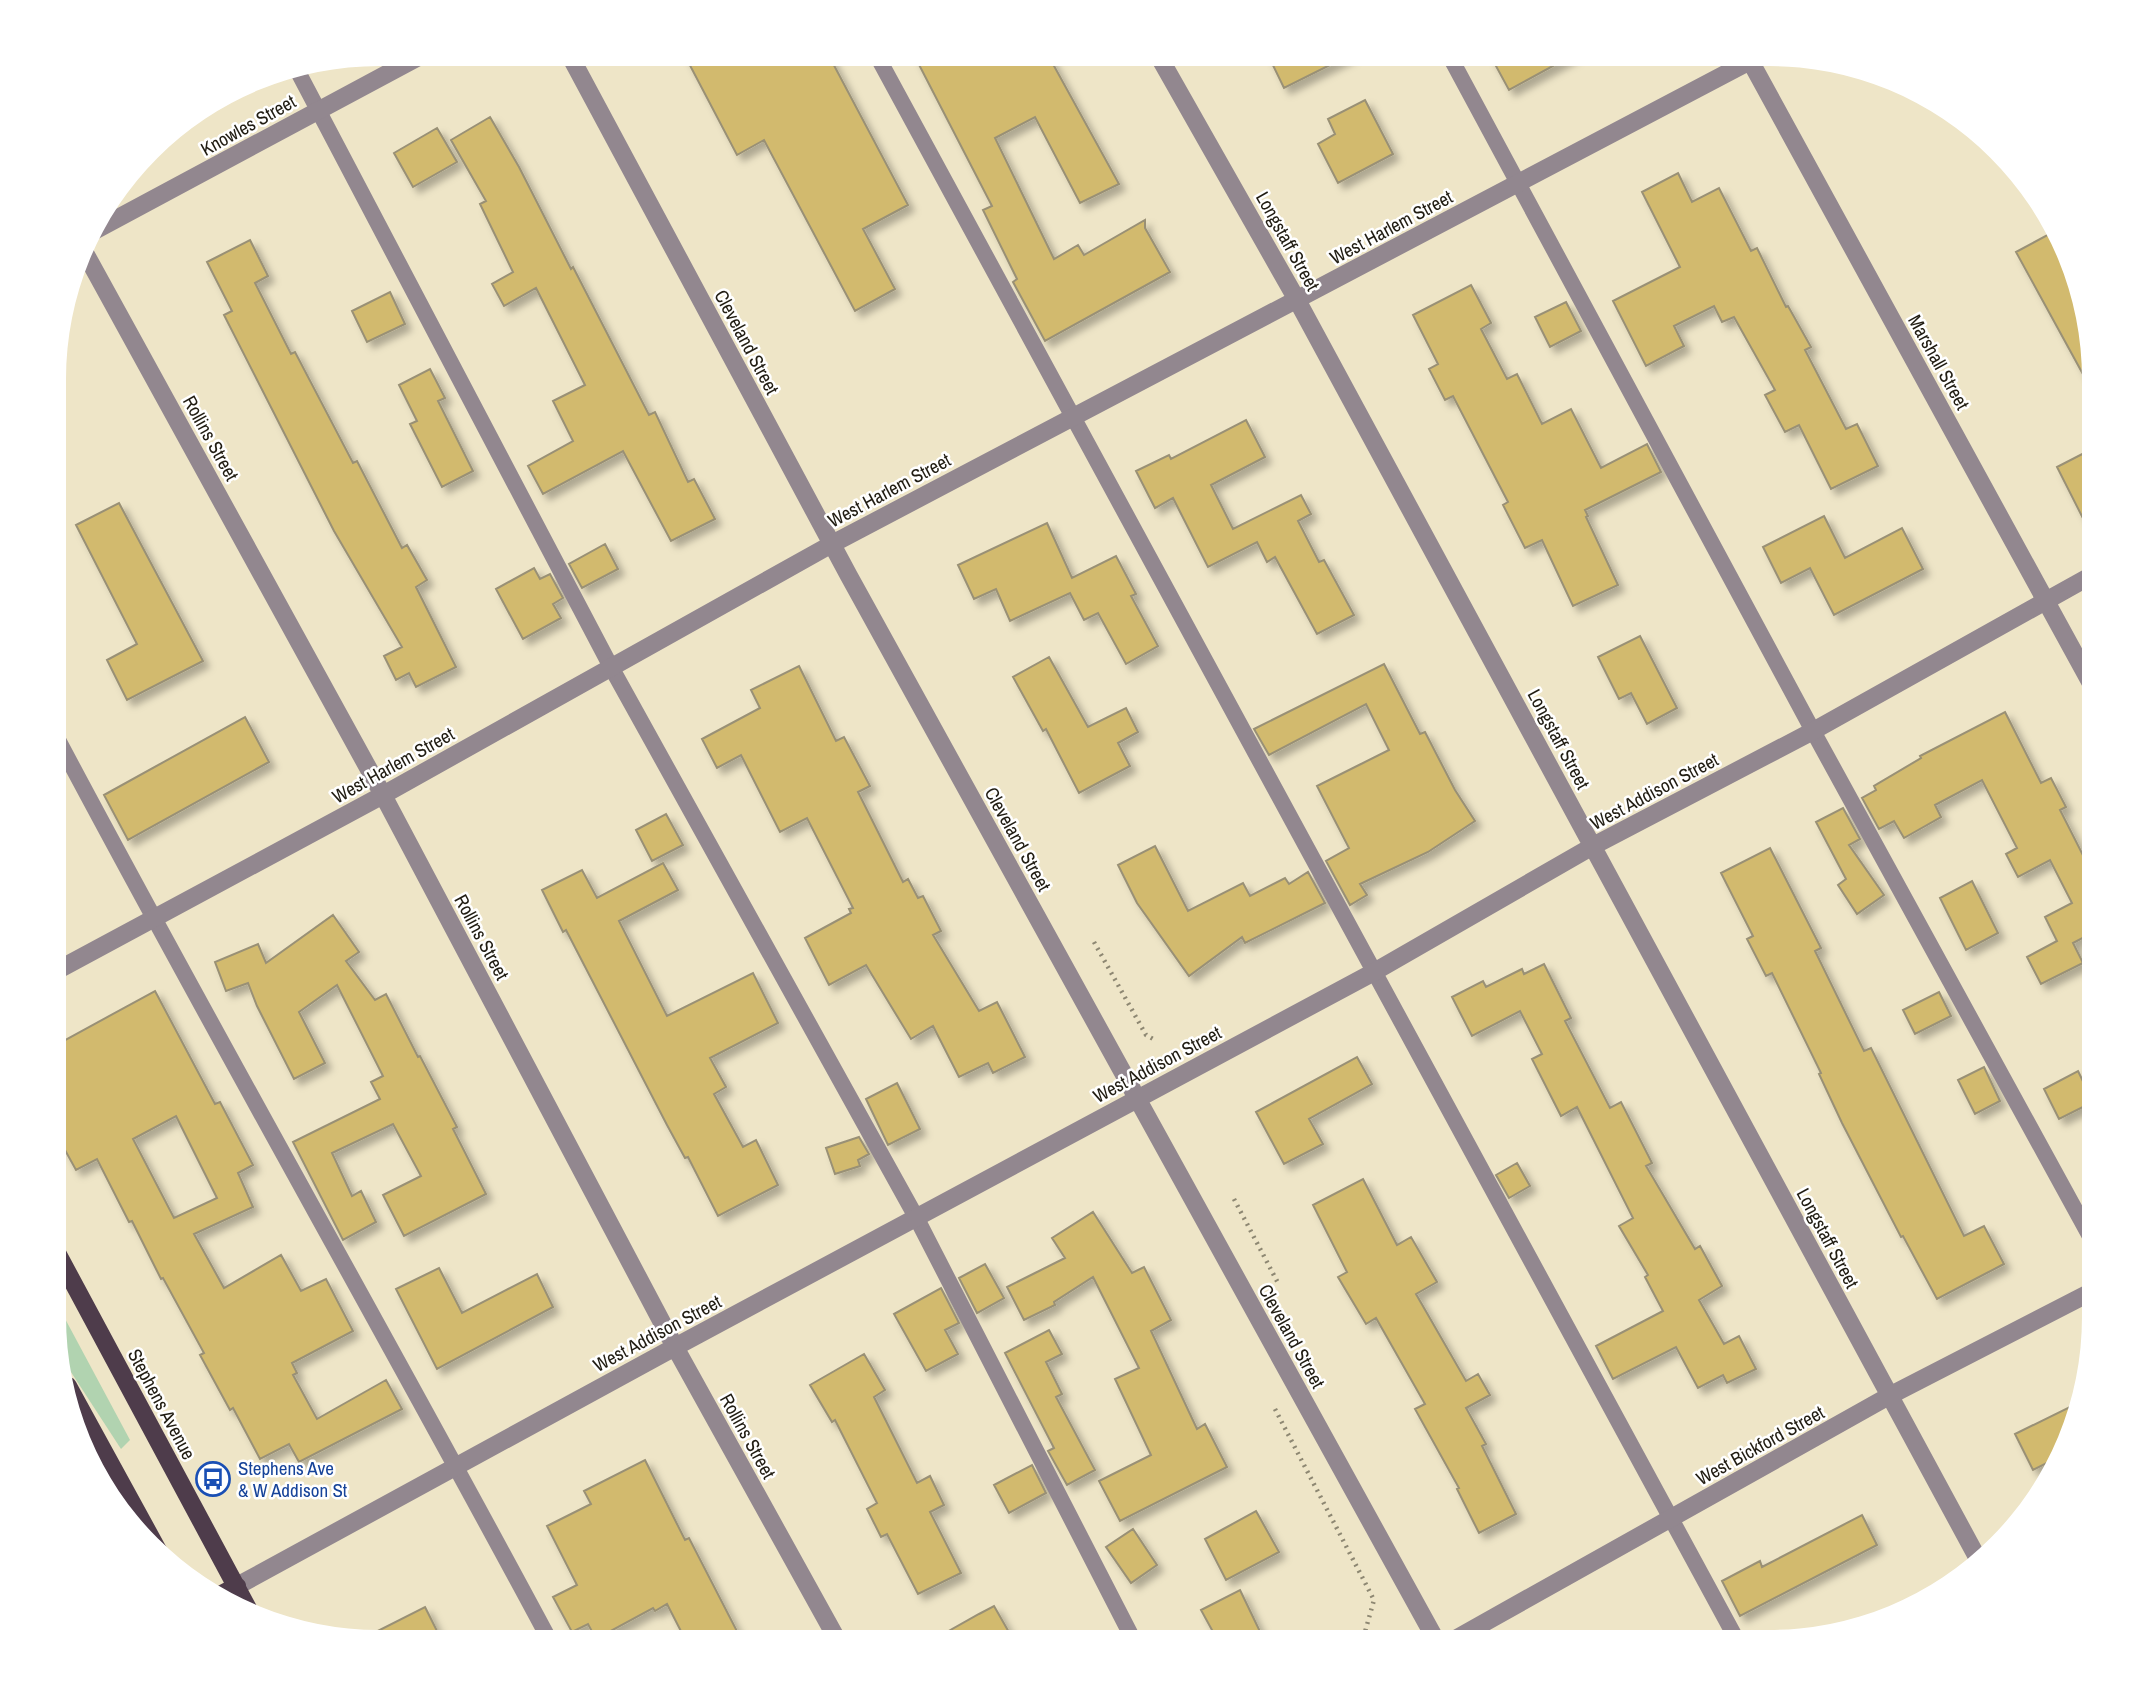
<svg xmlns="http://www.w3.org/2000/svg" width="2148" height="1696" font-family="'Archivo Narrow',sans-serif">
  <style>
    .grass { fill: #b1d3b0 }
    .building { fill: #d2ba6e; stroke: #999075; stroke-width: 2; fill-rule: evenodd; filter: url(#shadow) }
    .lines { fill: none; stroke-linecap: round; stroke-linejoin: round }
    .path { stroke: #8d8772; stroke-width: 4.5; stroke-dasharray: 2 5; stroke-linecap: butt }
    .service { stroke: #92878f; stroke-width: 16 }
    .minor { stroke: #92878f; stroke-width: 18 }
    .tertiary { stroke: #92878f; stroke-width: 18 }
    .primary { stroke: #4e3c4b; stroke-width: 18 }
    .labels { text-anchor: middle; dominant-baseline: central; stroke-width: 5; stroke-linejoin: round; paint-order: stroke }
    .street-label { font-size: 19px; fill: #201c12; stroke: #fff }
    .transit-label { font-size: 19px; fill: #164399; stroke: #fff; text-anchor: start }
  </style>
  <defs>
    <filter id="shadow"><feDropShadow dx="6" dy="6" stdDeviation="3.5" flood-color="#0004"/></filter>
  </defs>
  <rect width="100%" height="100%" fill="#eee5c7"/>
  <path class="grass" d="M 55,1300 L 130,1440 L 121,1449 L 69,1369 L 57,1346 Z"/>
  <path class="building" d="M 684,54 L 828,54 L 908,205 L 863,229 L 895,289 L 855,311 L 764,140 L 737,155 Z
    M 914,55 L 1048,55 L 1119,184 L 1080,203 L 1035,117 L 995,138 L 1054,259 L 1078,245 L 1084,255 L 1145,220 L 1145,228 L 1170,272 L 1045,341 L 1013,282 L 1017,279 L 983,210 L 992,206 Z
    M 1268,55 L 1350,55 L 1284,88 Z
    M 1490,55 L 1573,55 L 1509,90 Z
    M 1365,100 L 1393,154 L 1338,183 L 1318,144 L 1335,134 L 1328,119 Z
    M 490,117 L 519,167 L 571,269 L 573,267 L 649,415 L 655,412 L 688,482 L 694,479 L 715,519 L 671,541 L 623,451 L 543,494 L 528,466 L 573,441 L 553,401 L 585,385 L 536,288 L 504,306 L 492,284 L 513,272 L 480,204 L 486,201 L 451,140 Z
    M 437,128 L 457,162 L 413,187 L 394,153 Z
    M 1678,173 L 1692,202 L 1719,188 L 1751,251 L 1757,248 L 1786,307 L 1788,306 L 1811,347 L 1805,350 L 1846,429 L 1857,424 L 1878,466 L 1831,489 L 1799,425 L 1785,432 L 1765,395 L 1775,390 L 1734,317 L 1722,322 L 1714,306 L 1674,326 L 1684,346 L 1646,366 L 1613,301 L 1680,267 L 1642,192 Z
    M 2053,232 L 2069,254 L 2094,379 L 2094,386 L 2090,387 L 2016,252 Z
    M 250,240 L 268,276 L 255,283 L 291,354 L 295,352 L 353,463 L 357,461 L 402,548 L 407,545 L 427,580 L 416,587 L 456,667 L 416,687 L 409,673 L 396,680 L 384,656 L 402,647 L 334,531 L 224,315 L 232,311 L 207,262 Z
    M 1471,285 L 1491,323 L 1481,329 L 1507,379 L 1517,374 L 1542,424 L 1571,409 L 1601,468 L 1647,444 L 1661,472 L 1585,510 L 1588,516 L 1586,517 L 1618,585 L 1573,606 L 1542,540 L 1525,548 L 1503,505 L 1508,502 L 1453,396 L 1445,400 L 1429,369 L 1438,364 L 1413,315 Z
    M 390,292 L 405,324 L 367,342 L 352,311 Z
    M 1566,302 L 1581,331 L 1550,347 L 1535,317 Z
    M 430,369 L 445,398 L 438,401 L 473,471 L 442,487 L 410,424 L 417,421 L 399,385 Z
    M 1246,420 L 1265,457 L 1211,485 L 1233,529 L 1301,495 L 1311,514 L 1298,521 L 1319,562 L 1324,560 L 1354,615 L 1317,634 L 1275,557 L 1267,562 L 1257,542 L 1208,567 L 1173,498 L 1155,508 L 1136,471 L 1169,455 L 1171,459 Z
    M 2094,448 L 2094,540 L 2057,467 Z
    M 119,503 L 203,661 L 127,700 L 107,660 L 137,644 L 76,525 Z
    M 1824,516 L 1845,558 L 1902,528 L 1923,569 L 1834,615 L 1810,568 L 1781,583 L 1763,547 Z
    M 1047,523 L 1072,578 L 1116,556 L 1136,594 L 1131,596 L 1158,646 L 1126,664 L 1098,613 L 1084,620 L 1070,593 L 1010,621 L 996,589 L 974,599 L 958,565 Z
    M 605,544 L 618,569 L 582,588 L 569,564 Z
    M 534,568 L 540,579 L 550,574 L 563,598 L 553,604 L 561,618 L 523,639 L 496,589 Z
    M 1640,636 L 1677,708 L 1647,724 L 1631,693 L 1619,699 L 1598,657 Z
    M 1049,657 L 1088,727 L 1126,708 L 1138,732 L 1118,743 L 1130,766 L 1079,793 L 1046,729 L 1043,731 L 1013,677 Z
    M 1384,664 L 1420,734 L 1425,732 L 1455,790 L 1475,821 L 1428,852 L 1360,884 L 1367,895 L 1350,905 L 1326,861 L 1349,848 L 1317,786 L 1389,750 L 1366,704 L 1269,755 L 1254,729 Z
    M 799,666 L 836,741 L 844,737 L 870,786 L 858,792 L 903,882 L 908,879 L 918,898 L 923,896 L 941,931 L 933,935 L 979,1011 L 997,1002 L 1025,1057 L 993,1073 L 988,1063 L 959,1077 L 933,1026 L 911,1039 L 866,965 L 829,985 L 805,938 L 851,913 L 849,909 L 853,908 L 807,818 L 780,832 L 741,755 L 717,768 L 702,739 L 760,708 L 751,690 Z
    M 2005,712 L 2041,783 L 2051,778 L 2066,807 L 2060,810 L 2093,875 L 2093,944 L 2088,935 L 2073,943 L 2083,963 L 2041,984 L 2027,957 L 2057,941 L 2045,917 L 2072,903 L 2050,860 L 2018,877 L 2006,854 L 2017,848 L 1982,780 L 1935,805 L 1941,817 L 1904,838 L 1894,821 L 1879,829 L 1862,798 L 1876,790 L 1874,786 L 1921,758 L 1920,756 Z
    M 245,717 L 269,762 L 128,840 L 104,795 Z
    M 1843,808 L 1860,839 L 1849,845 L 1884,895 L 1857,914 L 1838,885 L 1846,879 L 1816,822 Z
    M 666,814 L 683,845 L 652,861 L 636,830 Z
    M 1155,846 L 1188,911 L 1243,883 L 1250,896 L 1285,878 L 1289,884 L 1308,872 L 1325,903 L 1245,943 L 1242,937 L 1189,976 L 1137,903 L 1118,865 Z
    M 1770,848 L 1821,948 L 1815,951 L 1864,1051 L 1871,1048 L 1964,1236 L 1984,1226 L 2004,1264 L 1937,1299 L 1903,1236 L 1901,1237 L 1842,1123 L 1819,1074 L 1821,1073 L 1772,973 L 1766,976 L 1747,939 L 1753,936 L 1721,873 Z
    M 663,863 L 678,890 L 619,921 L 667,1016 L 753,973 L 778,1023 L 710,1058 L 726,1087 L 714,1094 L 743,1147 L 756,1140 L 778,1185 L 718,1216 L 688,1157 L 685,1158 L 667,1125 L 566,930 L 563,932 L 542,890 L 582,870 L 597,898 Z
    M 1972,881 L 1998,933 L 1966,950 L 1940,898 Z
    M 333,915 L 359,952 L 346,961 L 375,1000 L 386,994 L 418,1057 L 420,1056 L 457,1127 L 453,1129 L 486,1194 L 404,1236 L 383,1195 L 421,1176 L 393,1124 L 332,1153 L 352,1196 L 361,1191 L 376,1222 L 343,1240 L 293,1142 L 380,1099 L 371,1082 L 383,1076 L 337,985 L 299,1012 L 325,1063 L 294,1079 L 257,1006 L 248,983 L 226,991 L 215,962 L 258,944 L 266,963 Z
    M 1544,964 L 1571,1018 L 1565,1021 L 1610,1108 L 1621,1102 L 1652,1163 L 1646,1166 L 1695,1249 L 1700,1246 L 1722,1286 L 1699,1300 L 1724,1344 L 1739,1336 L 1756,1369 L 1727,1383 L 1723,1375 L 1698,1388 L 1676,1347 L 1613,1379 L 1596,1346 L 1663,1311 L 1645,1277 L 1648,1275 L 1619,1226 L 1633,1218 L 1577,1107 L 1561,1116 L 1532,1059 L 1542,1054 L 1520,1011 L 1472,1036 L 1452,997 L 1483,981 L 1486,987 L 1522,969 L 1524,974 Z
    M 155,991 L 215,1104 L 220,1102 L 253,1165 L 238,1173 L 253,1207 L 194,1234 L 224,1288 L 281,1255 L 301,1291 L 326,1279 L 353,1331 L 292,1363 L 297,1373 L 293,1375 L 317,1419 L 386,1380 L 402,1409 L 299,1462 L 289,1444 L 260,1459 L 233,1408 L 230,1410 L 200,1355 L 204,1353 L 163,1278 L 161,1279 L 132,1221 L 129,1222 L 97,1159 L 76,1170 L 55,1132 L 56,1045 ZM 176,1116 L 217,1198 L 174,1218 L 133,1139 Z
    M 1939,992 L 1951,1016 L 1915,1034 L 1903,1010 Z
    M 1357,1057 L 1372,1084 L 1309,1119 L 1323,1144 L 1284,1164 L 1256,1112 Z
    M 1984,1067 L 2000,1101 L 1975,1114 L 1958,1080 Z
    M 2078,1071 L 2093,1102 L 2059,1119 L 2044,1089 Z
    M 897,1083 L 920,1129 L 888,1145 L 866,1099 Z
    M 859,1137 L 869,1154 L 858,1160 L 860,1166 L 835,1174 L 826,1148 Z
    M 1517,1163 L 1530,1186 L 1509,1198 L 1496,1175 Z
    M 1363,1179 L 1397,1245 L 1411,1237 L 1437,1282 L 1416,1294 L 1466,1381 L 1478,1374 L 1490,1395 L 1466,1408 L 1486,1444 L 1482,1446 L 1516,1514 L 1479,1533 L 1457,1489 L 1459,1488 L 1415,1409 L 1425,1404 L 1376,1318 L 1366,1324 L 1338,1277 L 1347,1272 L 1313,1205 Z
    M 1093,1212 L 1132,1273 L 1144,1267 L 1171,1320 L 1151,1331 L 1197,1429 L 1205,1424 L 1227,1467 L 1120,1521 L 1099,1481 L 1151,1455 L 1115,1379 L 1139,1368 L 1093,1277 L 1054,1302 L 1055,1305 L 1024,1320 L 1007,1287 L 1065,1258 L 1052,1238 Z
    M 985,1264 L 1004,1298 L 977,1313 L 959,1278 Z
    M 439,1268 L 462,1313 L 537,1274 L 553,1307 L 437,1369 L 396,1289 Z
    M 941,1288 L 959,1323 L 945,1330 L 958,1354 L 926,1371 L 894,1314 Z
    M 1049,1330 L 1062,1354 L 1046,1362 L 1062,1394 L 1056,1397 L 1095,1470 L 1067,1485 L 1048,1451 L 1054,1448 L 1005,1353 Z
    M 864,1354 L 885,1390 L 874,1397 L 917,1483 L 930,1476 L 944,1505 L 930,1512 L 961,1573 L 918,1594 L 887,1534 L 881,1537 L 867,1509 L 877,1503 L 835,1420 L 832,1422 L 810,1385 Z
    M 2078,1403 L 2069,1442 L 2059,1457 L 2033,1470 L 2015,1434 Z
    M 645,1460 L 685,1540 L 689,1538 L 742,1641 L 686,1641 L 667,1604 L 655,1611 L 653,1608 L 596,1639 L 588,1624 L 572,1632 L 553,1597 L 577,1585 L 547,1526 L 591,1504 L 584,1491 Z
    M 1032,1465 L 1046,1493 L 1009,1513 L 994,1485 Z
    M 1256,1511 L 1279,1552 L 1226,1580 L 1205,1539 Z
    M 1862,1515 L 1877,1545 L 1740,1616 L 1722,1581 L 1760,1561 L 1762,1567 Z
    M 1133,1529 L 1157,1565 L 1131,1583 L 1106,1547 Z
    M 1240,1590 L 1265,1642 L 1218,1641 L 1201,1610 Z
    M 994,1606 L 1014,1641 L 931,1641 L 979,1614 Z
    M 425,1607 L 442,1641 L 358,1641 Z"/>
  <g class="lines">
    <path class="path" d="M 1094,942 L 1146,1035 L 1155,1040
      M 1234,1199 L 1278,1283
      M 1275,1409 L 1374,1600 L 1363,1639
      M 1511,1638 L 1513,1642"/>
    <path class="service" d="M 876,54 L 1738,1642
      M 1449,55 L 1813,731 L 2093,1242
      M 296,68 L 611,667 L 916,1217 L 1134,1641
      M 56,736 C 217,1040 388,1338 550,1641"/>
    <path class="minor" d="M 569,54 L 849,576 L 1437,1642
      M 1158,55 L 1297,300 L 1977,1557
      M 1747,55 L 2094,689
      M 85,253 L 383,795 L 675,1347 L 838,1641
      M 56,971 L 383,795 L 832,544 L 1750,61
      M 237,1586 L 675,1347 L 1374,972 L 1593,846 L 1813,731 L 2094,574
      M 1450,1642 L 1889,1396 L 2093,1291"/>
    <path class="tertiary" d="M 92,232 L 424,54"/>
    <path class="primary" d="M 55,1249 L 252,1616
      M 68,1386 L 160,1554
      M 220,1595 L 237,1586"/>
  </g>
  <defs>
    <g id="bus-ring" transform="scale(1.75)"><circle r="9.5" fill="#fff" stroke="#1a4fb4" stroke-width="1.5"/><path d="M-5-6H5V4H4V6H2V4H-2V6H-4V4H-5ZM-3.5-4V0h7V-4ZM-3.5 1.2v1.5H-2V1.2ZM2 1.2v1.5H3.5V1.2Z" fill="#1a4fb4"/></g>
  </defs>
  <g fill-rule="evenodd">
    <use href="#bus-ring" x="213" y="1479"/>
  </g>
  <g class="labels">
    <g class="street-label">
      <text transform="translate(248 125) rotate(-29)">Knowles Street</text>
      <text transform="translate(1391 227) rotate(-28)">West Harlem Street</text>
      <text transform="translate(1288 241) rotate(61)">Longstaff Street</text>
      <text transform="translate(747 342) rotate(62)">Cleveland Street</text>
      <text transform="translate(1939 362) rotate(61)">Marshall Street</text>
      <text transform="translate(211 438) rotate(61)">Rollins Street</text>
      <text transform="translate(889 490) rotate(-28)">West Harlem Street</text>
      <text transform="translate(1559 739) rotate(62)">Longstaff Street</text>
      <text transform="translate(393 765) rotate(-29)">West Harlem Street</text>
      <text transform="translate(1654 791) rotate(-28)">West Addison Street</text>
      <text transform="translate(1018 839) rotate(61)">Cleveland Street</text>
      <text transform="translate(482 937) rotate(62)">Rollins Street</text>
      <text transform="translate(1157 1064) rotate(-28)">West Addison Street</text>
      <text transform="translate(1828 1238) rotate(62)">Longstaff Street</text>
      <text transform="translate(657 1333) rotate(-28)">West Addison Street</text>
      <text transform="translate(1292 1336) rotate(61)">Cleveland Street</text>
      <text transform="translate(162 1404) rotate(62)">Stephens Avenue</text>
      <text transform="translate(748 1436) rotate(61)">Rollins Street</text>
      <text transform="translate(1760 1445) rotate(-29)">West Bickford Street</text>
    </g>
    <g class="transit-label">
      <text x="238" y="1468">Stephens Ave<tspan x="238" dy="22">&amp; W Addison St</tspan></text>
    </g>
  </g>
  <path d="M0 0H2148V1696H0ZM379 66H1769A313 313 0 0 1 2082 379V1317A313 313 0 0 1 1769 1630H379A313 313 0 0 1 66 1317V379A313 313 0 0 1 379 66Z" fill="#fff" fill-rule="evenodd"/>
</svg>
